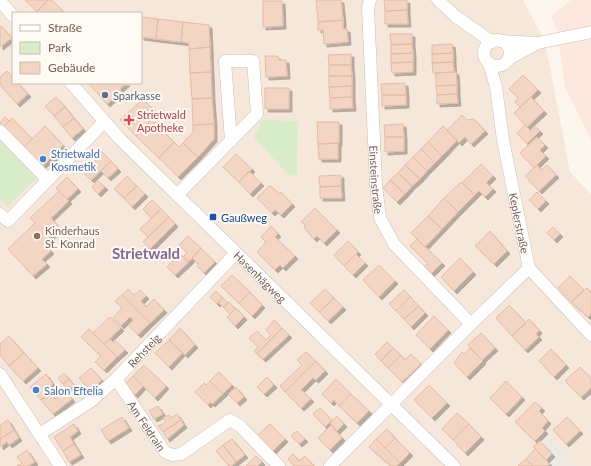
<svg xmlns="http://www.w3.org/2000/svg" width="591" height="466" font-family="Lato,sans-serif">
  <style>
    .residential { fill: #f5e8da; fill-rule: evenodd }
    .commercial { fill: #fde8e0 }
    .industrial { fill: #efe9e4 }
    .green { fill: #d8ecc9 }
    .building { fill: #f3d5c3; stroke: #e6bba3; filter: url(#shadow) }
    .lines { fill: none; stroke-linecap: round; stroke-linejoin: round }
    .minor-casing { stroke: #d1beb0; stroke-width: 13 }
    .minor { stroke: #fff; stroke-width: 12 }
    .service-dot { fill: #5c6f8a; stroke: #fffaf3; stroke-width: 1.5 }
    .health-dot { fill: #e0444e; stroke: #fffaf3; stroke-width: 1.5 }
    .shop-dot { fill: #3f7fe0; stroke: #fffaf3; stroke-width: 1.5 }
    .transit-dot { fill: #1a4fb4; stroke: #fffaf3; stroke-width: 1.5 }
    .education-dot { fill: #8d6e63; stroke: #fffaf3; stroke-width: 1.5 }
    .labels { text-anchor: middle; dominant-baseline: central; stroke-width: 4; stroke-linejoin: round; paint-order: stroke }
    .service-label { font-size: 11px; fill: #4e5e75; stroke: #fffaf3; text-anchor: start }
    .health-label { font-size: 11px; fill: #be3a42; stroke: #fffaf3; text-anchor: start }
    .shop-label { font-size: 11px; fill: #366cbe; stroke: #fffaf3; text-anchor: start }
    .street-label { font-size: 11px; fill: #7a5c4d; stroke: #fffaf3 }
    .transit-label { font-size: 11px; fill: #164399; stroke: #fffaf3; text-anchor: start }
    .education-label { font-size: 11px; fill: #785e54; stroke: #fffaf3; text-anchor: start }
    .district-label { font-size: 15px; font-weight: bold; fill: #846695; stroke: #fffaf3 }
  </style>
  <defs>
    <filter id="shadow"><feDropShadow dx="3" dy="3" stdDeviation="0" flood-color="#0004"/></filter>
  </defs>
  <rect width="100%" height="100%" fill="#fdf6ec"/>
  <path class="residential" d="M 0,0 L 523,0 L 545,41 L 570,172 L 591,194 L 591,466 L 0,466 ZM 13,13 L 141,13 L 141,83 L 13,83 Z"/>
  <path class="commercial" d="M 571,0 L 591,0 L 591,139 L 565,87 L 557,31 L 551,16 Z"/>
  <path class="industrial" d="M 547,434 L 578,466 L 551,466 L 533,447 Z"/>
  <path class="green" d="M 262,120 L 298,121 L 297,176 L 289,175 L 254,138 Z
    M 0,139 L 38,176 L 8,206 L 0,198 Z"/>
  <path class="building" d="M 25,0 L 48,0 L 37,12 Z
    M 48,0 L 52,0 L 65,13 L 37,13 L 36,12 Z
    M 316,0 L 341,0 L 343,20 L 318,22 Z
    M 384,0 L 407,0 L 407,10 L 385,11 Z
    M 263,1 L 282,1 L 283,26 L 263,27 Z
    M 407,10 L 408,24 L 385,24 L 385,11 Z
    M 141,17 L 158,19 L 156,39 L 141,37 Z
    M 158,19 L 183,22 L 181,42 L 156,39 Z
    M 343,20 L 343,29 L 347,29 L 348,42 L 324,44 L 323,30 L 318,30 L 318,22 Z
    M 183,22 L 209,25 L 210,47 L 189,49 L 189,43 L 181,42 Z
    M 1,26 L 12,38 L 0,47 L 0,27 Z
    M 390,34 L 412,34 L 412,44 L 391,45 Z
    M 412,44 L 413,53 L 391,54 L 391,45 Z
    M 452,44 L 453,53 L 432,54 L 432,45 Z
    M 210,47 L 211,72 L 190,73 L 189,49 Z
    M 413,53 L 413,62 L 391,63 L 391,54 Z
    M 453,53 L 453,62 L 432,63 L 432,54 Z
    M 351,54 L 351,65 L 329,65 L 328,55 Z
    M 265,56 L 278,56 L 279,60 L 286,60 L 287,76 L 266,77 Z
    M 413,62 L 413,72 L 392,73 L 391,63 Z
    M 453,62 L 454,72 L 433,73 L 432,63 Z
    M 329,65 L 351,65 L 352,76 L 329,76 Z
    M 7,71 L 13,77 L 13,83 L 18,83 L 28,94 L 17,104 L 0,85 L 0,77 Z
    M 211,72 L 212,98 L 192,99 L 190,73 Z
    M 456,72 L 457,85 L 436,86 L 436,73 Z
    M 523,75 L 538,90 L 520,107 L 515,102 L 518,98 L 509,89 Z
    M 329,76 L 352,76 L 352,86 L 329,87 Z
    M 91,83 L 127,83 L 120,89 L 122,91 L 107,104 L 89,84 Z
    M 405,83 L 406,95 L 382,95 L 381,84 Z
    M 457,85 L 457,94 L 437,95 L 436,86 Z
    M 352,86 L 352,97 L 330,98 L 329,87 Z
    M 265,88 L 289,88 L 289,109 L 265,109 Z
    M 457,94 L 458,103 L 437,104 L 437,95 Z
    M 382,95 L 406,95 L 406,105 L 382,106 Z
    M 56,97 L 65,107 L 54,116 L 45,106 Z
    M 352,97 L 353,108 L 330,109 L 330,98 Z
    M 531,97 L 544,111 L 527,127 L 514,113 Z
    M 212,98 L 214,124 L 193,125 L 192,99 Z
    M 143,99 L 153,109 L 147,116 L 151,120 L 136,136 L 120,120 Z
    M 65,107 L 74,118 L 63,127 L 54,116 Z
    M 462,115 L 467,120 L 474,119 L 485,131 L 471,144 L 465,137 L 459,143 L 447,130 Z
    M 5,117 L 9,121 L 2,128 L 0,123 Z
    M 12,118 L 32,139 L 22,149 L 2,128 Z
    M 74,118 L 83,129 L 72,138 L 63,127 Z
    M 151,120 L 174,142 L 159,158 L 136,136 Z
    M 317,122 L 339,122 L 339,143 L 318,144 Z
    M 214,124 L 214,139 L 198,157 L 183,143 L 193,132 L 193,125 Z
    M 403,124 L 404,137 L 385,137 L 384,125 Z
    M 525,125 L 531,131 L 536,127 L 540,131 L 527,144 L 517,133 Z
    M 45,126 L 63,145 L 58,151 L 59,152 L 56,154 L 58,156 L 54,160 L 51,158 L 40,168 L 22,149 Z
    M 443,126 L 457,140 L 442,156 L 428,142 Z
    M 385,137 L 404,137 L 404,151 L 385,152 Z
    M 537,137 L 545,145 L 540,150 L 546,156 L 534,168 L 520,153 Z
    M 174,142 L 179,147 L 183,143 L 198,157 L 178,177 L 159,158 Z
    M 428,142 L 442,156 L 435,163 L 421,149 Z
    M 338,143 L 338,159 L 319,159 L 318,144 Z
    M 421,149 L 435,163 L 427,171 L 413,157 Z
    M 101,151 L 111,161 L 91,180 L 81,170 Z
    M 236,154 L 252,169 L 239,182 L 223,167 Z
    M 413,157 L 427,171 L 420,179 L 405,165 Z
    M 111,161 L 118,169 L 108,178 L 101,171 Z
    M 481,164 L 493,176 L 486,183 L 493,189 L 485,197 L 479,191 L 475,195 L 462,183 Z
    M 405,165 L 420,179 L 412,186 L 398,173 Z
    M 537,165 L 541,170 L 547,165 L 556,175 L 539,191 L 525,176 Z
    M 249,171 L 261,183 L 250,194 L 239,182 Z
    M 398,173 L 412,186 L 405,194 L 390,180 Z
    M 341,175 L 341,186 L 320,187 L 319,176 Z
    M 127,176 L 137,186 L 124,198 L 114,189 Z
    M 67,177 L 78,189 L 67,199 L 56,188 Z
    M 390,180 L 405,194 L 397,202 L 383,188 Z
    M 98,181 L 105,187 L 98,194 L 92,187 Z
    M 461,182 L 475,195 L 458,212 L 444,198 Z
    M 137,186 L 145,194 L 132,207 L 124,198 Z
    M 269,186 L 272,187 L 280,194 L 281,192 L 292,204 L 281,215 L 275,210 L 272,213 L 257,198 Z
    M 341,186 L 342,198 L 320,198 L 320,187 Z
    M 59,191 L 69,201 L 51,218 L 60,228 L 44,243 L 51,251 L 42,259 L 47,264 L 33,276 L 8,249 L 35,223 L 30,218 Z
    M 537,192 L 546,201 L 538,209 L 529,200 Z
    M 444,198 L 458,212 L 442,229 L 428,216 Z
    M 152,200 L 161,209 L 151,218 L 143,209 Z
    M 315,208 L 337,230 L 324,243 L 317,236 L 314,239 L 304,228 L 306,226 L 301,222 Z
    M 161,209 L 169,217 L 148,237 L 140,229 Z
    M 428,216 L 442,229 L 425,247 L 411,233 Z
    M 169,217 L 175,224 L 150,249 L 143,242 Z
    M 271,226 L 278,234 L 275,237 L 295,256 L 283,268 L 280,265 L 275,270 L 257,252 L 266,242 L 261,237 Z
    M 553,227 L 560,234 L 554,240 L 547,233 Z
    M 490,231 L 507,251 L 494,264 L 475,246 Z
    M 188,236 L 201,248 L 189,262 L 183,257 L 187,253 L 179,245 Z
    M 417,239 L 442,263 L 431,274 L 424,267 L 428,264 L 410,246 Z
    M 348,241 L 358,252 L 344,266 L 334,255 Z
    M 201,248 L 215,262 L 204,273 L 197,266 L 199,264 L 192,258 Z
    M 180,254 L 189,262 L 175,275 L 167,267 Z
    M 356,254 L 365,263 L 353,275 L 344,266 Z
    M 460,258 L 473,272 L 454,291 L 441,277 Z
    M 379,265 L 395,281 L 379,297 L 363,280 Z
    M 232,275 L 250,292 L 239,303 L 221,286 Z
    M 570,276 L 584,290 L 571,302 L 558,288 Z
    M 587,288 L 591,293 L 591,314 L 588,317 L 571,302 Z
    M 128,289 L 134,295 L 140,290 L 146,296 L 141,301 L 146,307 L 154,299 L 164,310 L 150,323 L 122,295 Z
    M 325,289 L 334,298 L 319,312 L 310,303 Z
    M 404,290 L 410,297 L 396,311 L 389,304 Z
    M 216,291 L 223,298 L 217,304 L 210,297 Z
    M 250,292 L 262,305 L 252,316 L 239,303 Z
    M 122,295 L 150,323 L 138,335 L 128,325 L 133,320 L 130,317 L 121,326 L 113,318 L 122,308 L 115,301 Z
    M 410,297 L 419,306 L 404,319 L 396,311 Z
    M 223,298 L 228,303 L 223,307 L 218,302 Z
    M 334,298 L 343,307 L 328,321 L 319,312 Z
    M 229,302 L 235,309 L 230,314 L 223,307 Z
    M 509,305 L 526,323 L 512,336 L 496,318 Z
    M 419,306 L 425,313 L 411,327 L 404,319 Z
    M 236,308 L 244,317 L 235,326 L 227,317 Z
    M 434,316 L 448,330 L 430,349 L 416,335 Z
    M 110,317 L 121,328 L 104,344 L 93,333 Z
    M 529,319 L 539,330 L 536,334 L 539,337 L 525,350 L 512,336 Z
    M 274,320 L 282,328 L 257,354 L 254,351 L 258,347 L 249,338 L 257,331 L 266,340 L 271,335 L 266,330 Z
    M 180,328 L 195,345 L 185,355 L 169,340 Z
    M 282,328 L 289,335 L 263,359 L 257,354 Z
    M 89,329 L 117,357 L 104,370 L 95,362 L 101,356 L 81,337 Z
    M 481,333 L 495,348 L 482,360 L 468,345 Z
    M 9,336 L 24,353 L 9,366 L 0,355 L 0,344 Z
    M 110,339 L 114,343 L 116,341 L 125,350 L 117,357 L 104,344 Z
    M 169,340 L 182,353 L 169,367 L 155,353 Z
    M 387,342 L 393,348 L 381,361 L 375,354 Z
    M 393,348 L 401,355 L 388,368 L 381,361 Z
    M 470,348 L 483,361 L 467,377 L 454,363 L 462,352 L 464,354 Z
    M 551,349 L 566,365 L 554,377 L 539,361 Z
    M 306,352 L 316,361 L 285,392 L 280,386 L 302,365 L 297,360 Z
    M 24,353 L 38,368 L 23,381 L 9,366 Z
    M 411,354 L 421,364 L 402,382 L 388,368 L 401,355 L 405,360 Z
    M 316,361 L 325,371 L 316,380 L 313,378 L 301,390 L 311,399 L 301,408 L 285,392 Z
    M 144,365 L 166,386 L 155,398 L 133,376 Z
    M 580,367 L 591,378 L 591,388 L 581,397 L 565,381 Z
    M 91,368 L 102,380 L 91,391 L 79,378 Z
    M 219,372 L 232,385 L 223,394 L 210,381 Z
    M 64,373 L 69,379 L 63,384 L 58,378 Z
    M 46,374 L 53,384 L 47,389 L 50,393 L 41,400 L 30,387 Z
    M 133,376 L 143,386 L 135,395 L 124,385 Z
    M 267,377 L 274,385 L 264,394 L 257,387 Z
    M 69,379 L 74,385 L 68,390 L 63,384 Z
    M 336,379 L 351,394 L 339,406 L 334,400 L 331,403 L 322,394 Z
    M 210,381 L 223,394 L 212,404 L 210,402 L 208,405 L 195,392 L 204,383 L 206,385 Z
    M 506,381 L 522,397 L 506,414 L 490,398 Z
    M 429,385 L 447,403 L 432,418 L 414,400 Z
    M 236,387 L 244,397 L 237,403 L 228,394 Z
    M 65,391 L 72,399 L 53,414 L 41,400 L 50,393 L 55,399 Z
    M 351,394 L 369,411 L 357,423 L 339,406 Z
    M 535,402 L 542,408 L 539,411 L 548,421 L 542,428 L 545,431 L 535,441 L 515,422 Z
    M 158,406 L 163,414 L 154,419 L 149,411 Z
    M 320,408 L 332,420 L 325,427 L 313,414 Z
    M 457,413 L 469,424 L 453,440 L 442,429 Z
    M 177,414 L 181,420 L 163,432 L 158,426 L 166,422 L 163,418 L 169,415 L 171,418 Z
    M 337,416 L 344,424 L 337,431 L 330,423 Z
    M 122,417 L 129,428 L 108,441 L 101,430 Z
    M 567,417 L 580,431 L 566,444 L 553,430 Z
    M 8,420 L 14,430 L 0,439 L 0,425 Z
    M 181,420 L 184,425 L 167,439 L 163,432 Z
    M 74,424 L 78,431 L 70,437 L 74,444 L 63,451 L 54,437 Z
    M 270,424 L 285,439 L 272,452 L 257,436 Z
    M 469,424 L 481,437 L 465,453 L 453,440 Z
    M 331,425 L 342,438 L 330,450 L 318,438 Z
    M 387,429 L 395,438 L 385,448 L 376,439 Z
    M 14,430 L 19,438 L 9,445 L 7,442 L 0,447 L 0,439 Z
    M 297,431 L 305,439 L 299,444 L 291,436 Z
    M 395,438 L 410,453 L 400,463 L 385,448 Z
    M 232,439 L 245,455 L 236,462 L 223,445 Z
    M 376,439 L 400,463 L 397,466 L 391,466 L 369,447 Z
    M 540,441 L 552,454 L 546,460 L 533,447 Z
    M 74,444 L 81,455 L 69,462 L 63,451 Z
    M 223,445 L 236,462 L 231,466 L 229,466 L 216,451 Z
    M 535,449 L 550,464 L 548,466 L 533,466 L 526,459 Z
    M 27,450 L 35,462 L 28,466 L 17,466 L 22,463 L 17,457 Z
    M 293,454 L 299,461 L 305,456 L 314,466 L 294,466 L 288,459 Z
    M 256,456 L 262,462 L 258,466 L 246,466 Z
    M 526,459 L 533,466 L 518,466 Z"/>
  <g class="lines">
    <g class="minor-casing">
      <g id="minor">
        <path id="s1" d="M 370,0 L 368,8 L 376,185 L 380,218 L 394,244 L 471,324"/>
        <path d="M 438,0 L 455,16 L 492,42"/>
        <path d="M 0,1 L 13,16"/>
        <circle cx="497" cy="53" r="13"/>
        <path d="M 500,41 L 538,43 L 591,32"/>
        <path d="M 508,59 L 538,43"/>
        <path id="s2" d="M 489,63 L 496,87 L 503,140 L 529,268 L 591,335"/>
        <path id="s3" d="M 71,83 L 120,139 L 454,466"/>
        <path d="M 0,131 L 48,180"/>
        <path d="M 177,195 L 257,114 L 253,61 L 225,61 L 231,141"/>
        <path d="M 0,214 L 8,221 L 104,122"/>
        <path d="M 0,374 L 60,466"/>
        <path id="s4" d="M 116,379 L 165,452 L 172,455 L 181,454 L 230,420 L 240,426 L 279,466"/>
        <path id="s5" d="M 40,434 L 91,401 L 116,379 L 236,253"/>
        <path d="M 330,466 L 471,324 L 529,268"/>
      </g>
    </g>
    <use href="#minor" class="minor"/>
  </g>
  <circle class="service-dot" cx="105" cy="95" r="4"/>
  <path class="health-dot" d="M127 114h4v4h4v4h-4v4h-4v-4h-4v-4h4z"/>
  <g class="shop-dot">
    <circle cx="43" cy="159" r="4"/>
    <circle cx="36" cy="390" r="4"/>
  </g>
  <rect class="transit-dot" x="209" y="213" width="8" height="8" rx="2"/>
  <circle class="education-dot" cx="37" cy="236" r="4"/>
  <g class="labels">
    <g class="service-label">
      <text x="113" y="95">Sparkasse</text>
    </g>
    <g class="health-label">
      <text x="137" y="114">Strietwald<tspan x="137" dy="13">Apotheke</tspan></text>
    </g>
    <g class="shop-label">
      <text x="51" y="153">Strietwald<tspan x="51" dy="13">Kosmetik</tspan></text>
      <text x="44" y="390">Salon Eftelia</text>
    </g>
    <g class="street-label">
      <text stroke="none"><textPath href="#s1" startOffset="180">Einsteinstraße</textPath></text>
      <text stroke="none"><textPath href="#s2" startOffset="163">Keplerstraße</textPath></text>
      <text stroke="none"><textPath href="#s3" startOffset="271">Hasenhägweg</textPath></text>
      <text stroke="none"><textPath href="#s5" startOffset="134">Rehsteig</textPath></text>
      <text stroke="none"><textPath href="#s4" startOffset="56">Am Feldrain</textPath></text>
    </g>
    <g class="transit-label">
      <text x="221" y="217">Gaußweg</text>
    </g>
    <g class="education-label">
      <text x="45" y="230">Kinderhaus<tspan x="45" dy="13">St. Konrad</tspan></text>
    </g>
    <g class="district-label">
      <text x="146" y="253">Strietwald</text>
    </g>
  </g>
  <rect x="12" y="12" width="130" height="72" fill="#fffaf3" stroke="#cabbb1"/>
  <rect x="20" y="25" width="20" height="6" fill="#ffffff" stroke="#cabbb1"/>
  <text x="48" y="32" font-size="12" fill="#7a5c4d">Straße</text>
  <rect x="20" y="42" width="20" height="12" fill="#d8ecc9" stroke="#cabbb1"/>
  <text x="48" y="52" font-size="12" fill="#7a5c4d">Park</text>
  <rect x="20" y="62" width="20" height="12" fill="#f3d5c3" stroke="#cabbb1"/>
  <text x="48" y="72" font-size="12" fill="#7a5c4d">Gebäude</text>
</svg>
